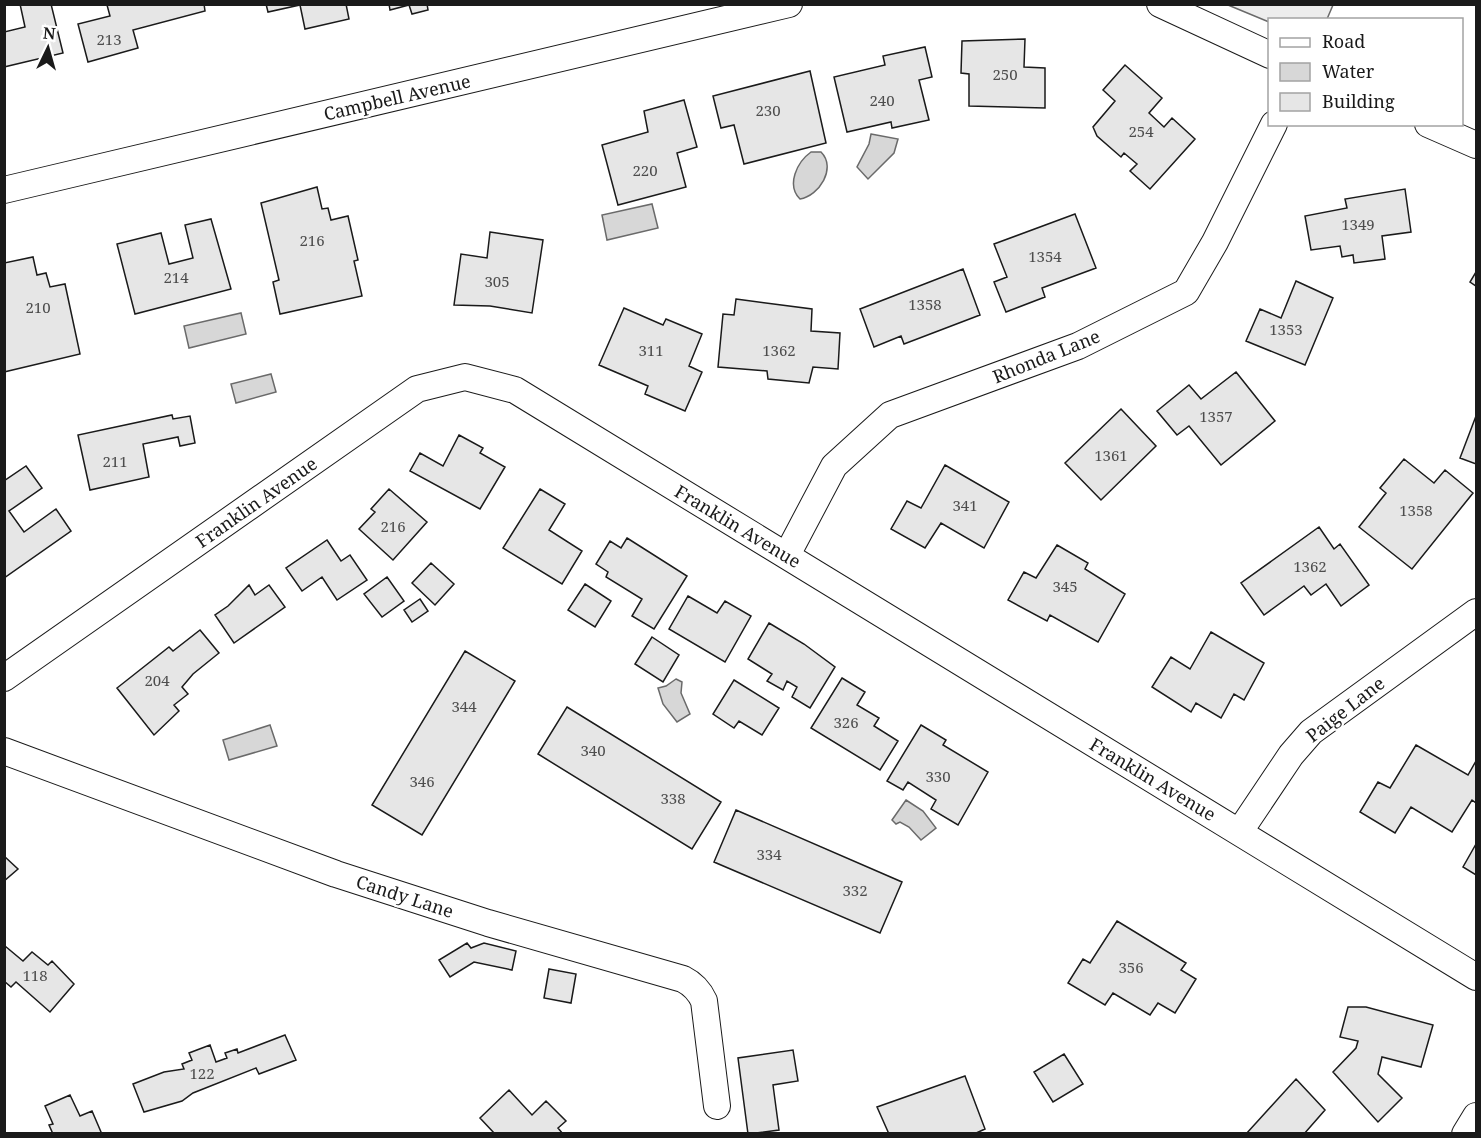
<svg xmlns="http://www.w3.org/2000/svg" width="1481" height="1138" font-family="'Noto Serif',serif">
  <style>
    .built { fill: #ededed; stroke: #6a6a6a; stroke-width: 1.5 }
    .water { fill: #d7d7d7; stroke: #6a6a6a; stroke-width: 1.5 }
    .building { fill: #e6e6e6; stroke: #1a1a1a; stroke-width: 1.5 }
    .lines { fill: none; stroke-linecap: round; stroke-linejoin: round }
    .street-casing { stroke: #1a1a1a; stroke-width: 28 }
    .street { stroke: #fff; stroke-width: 26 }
    .labels { text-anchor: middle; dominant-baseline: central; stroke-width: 4.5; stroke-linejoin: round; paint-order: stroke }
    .number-label { font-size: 15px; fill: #4d4d4d }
    .street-label { font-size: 18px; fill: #1a1a1a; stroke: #fff }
  </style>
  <rect width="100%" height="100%" fill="#fff"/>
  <path class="built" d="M 1228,5 L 1333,5 L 1327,19 L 1270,20 L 1269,22 Z"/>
  <path class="water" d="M 871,134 L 898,139 L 894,153 L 868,179 L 857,167 L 869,144 Z
    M 811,152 L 821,152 C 837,168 819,196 800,199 C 786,185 797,162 811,152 Z
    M 652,204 L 658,228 L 607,240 L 602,215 Z
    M 241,313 L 246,334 L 189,348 L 184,326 Z
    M 271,374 L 276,392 L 236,403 L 231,384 Z
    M 676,679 L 682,682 L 681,693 L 690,714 L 677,722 L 663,704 L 658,688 L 666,686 Z
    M 270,725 L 277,746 L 229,760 L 223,740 Z
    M 906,800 L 923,811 L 936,828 L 921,840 L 909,827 L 900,822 L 896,824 L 892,820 Z"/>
  <path class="building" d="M 20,4 L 51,4 L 63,53 L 4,67 L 4,32 L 25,27 Z
    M 204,4 L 205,11 L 133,30 L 138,48 L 88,62 L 78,24 L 110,16 L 107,5 Z
    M 266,4 L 346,4 L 349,19 L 305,29 L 300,5 L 268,12 Z
    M 389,4 L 427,4 L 428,10 L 412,14 L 409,5 L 390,10 Z
    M 1025,39 L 1024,67 L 1045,68 L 1045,108 L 969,106 L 969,74 L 961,73 L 962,41 Z
    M 925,47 L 932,77 L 919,80 L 929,120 L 892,128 L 891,122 L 847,132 L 834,77 L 885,65 L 883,56 Z
    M 1125,65 L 1162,98 L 1149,113 L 1164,127 L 1172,118 L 1195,139 L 1150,189 L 1130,171 L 1137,164 L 1124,153 L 1121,157 L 1097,136 L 1093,127 L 1115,101 L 1103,90 Z
    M 810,71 L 826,143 L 744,164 L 734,125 L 721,128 L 713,96 Z
    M 684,100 L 697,147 L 677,153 L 686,187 L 618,205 L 602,145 L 648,132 L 644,111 Z
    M 317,187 L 322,209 L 328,208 L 331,220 L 348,216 L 358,260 L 354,261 L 362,296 L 280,314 L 273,282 L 279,280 L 261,203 Z
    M 1405,189 L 1411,232 L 1382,236 L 1385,259 L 1354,263 L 1353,255 L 1342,257 L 1340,246 L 1311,250 L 1305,216 L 1347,208 L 1345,199 Z
    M 1075,214 L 1096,268 L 1042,288 L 1045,297 L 1006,312 L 994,282 L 1007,277 L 994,244 Z
    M 211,219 L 231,289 L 135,314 L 117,244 L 161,233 L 169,264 L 193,258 L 185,225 Z
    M 490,232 L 543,240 L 532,313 L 490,306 L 454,305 L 461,254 L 487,258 Z
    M 33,257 L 37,275 L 46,273 L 50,287 L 65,284 L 80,354 L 4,372 L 4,263 Z
    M 963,269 L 980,315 L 904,344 L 901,336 L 874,347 L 860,309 Z
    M 1476,272 L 1476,286 L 1470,282 Z
    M 1296,281 L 1333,298 L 1305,365 L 1246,341 L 1260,309 L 1281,318 Z
    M 736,299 L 812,309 L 811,331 L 840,333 L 838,369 L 813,367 L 809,383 L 768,379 L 767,371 L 718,367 L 723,314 L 734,315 Z
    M 624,308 L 663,325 L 666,319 L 702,334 L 689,366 L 702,372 L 685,411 L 645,394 L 648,386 L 599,365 Z
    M 1236,372 L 1275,421 L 1221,465 L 1189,426 L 1177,435 L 1157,411 L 1189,385 L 1201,399 Z
    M 1121,409 L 1156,446 L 1101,500 L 1065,463 Z
    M 172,415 L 173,419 L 190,416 L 195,443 L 180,446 L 178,437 L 143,444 L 149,477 L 90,490 L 78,435 Z
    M 1476,416 L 1476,464 L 1460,458 Z
    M 459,435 L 483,448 L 480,453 L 505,467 L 480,509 L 410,471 L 420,453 L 443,466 Z
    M 1404,459 L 1434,483 L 1445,470 L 1473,493 L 1412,569 L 1359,527 L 1386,493 L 1380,488 Z
    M 945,465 L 1009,502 L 984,548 L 941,523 L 925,548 L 891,529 L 907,501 L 921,508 Z
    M 26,466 L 42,488 L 9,511 L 24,532 L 56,509 L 71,531 L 4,578 L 4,481 Z
    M 389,489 L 427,522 L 393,560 L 359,529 L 375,512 L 371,509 Z
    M 540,489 L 565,504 L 549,530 L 582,551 L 562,584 L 503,548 Z
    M 1319,527 L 1334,549 L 1340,544 L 1369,585 L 1341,606 L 1326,584 L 1311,595 L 1304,586 L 1264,615 L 1241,583 Z
    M 627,538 L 687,576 L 654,629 L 632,616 L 642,599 L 606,577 L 608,572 L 596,564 L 610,541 L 621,548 Z
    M 327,540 L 341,561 L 350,555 L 367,580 L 337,600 L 322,577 L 302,591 L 286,568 Z
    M 1057,545 L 1088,563 L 1085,569 L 1125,594 L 1098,642 L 1050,615 L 1047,621 L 1008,600 L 1024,572 L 1036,578 Z
    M 431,563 L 454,584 L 435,605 L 412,583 Z
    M 387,577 L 404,601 L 382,617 L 364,594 Z
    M 585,584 L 611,601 L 595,627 L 568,610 Z
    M 249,585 L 255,595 L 269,585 L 285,607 L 234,643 L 215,615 L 228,606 Z
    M 688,596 L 717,613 L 725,601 L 751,616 L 725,662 L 669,629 Z
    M 420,599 L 428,611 L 412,622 L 404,610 Z
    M 769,623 L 804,644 L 835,667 L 810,708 L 792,697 L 797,687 L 787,681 L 783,690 L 767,681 L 772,674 L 748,659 Z
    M 200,630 L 219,653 L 193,674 L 182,687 L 188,694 L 174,705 L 179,711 L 154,735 L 117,688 L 169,647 L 173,651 Z
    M 1211,632 L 1264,663 L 1244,700 L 1234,694 L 1221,718 L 1196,703 L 1191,712 L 1152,687 L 1171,657 L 1190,669 Z
    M 652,637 L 679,655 L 663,682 L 635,664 Z
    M 465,651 L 515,681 L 422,835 L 372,805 Z
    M 842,678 L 865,692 L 857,705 L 879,718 L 874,726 L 898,741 L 880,770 L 811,728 Z
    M 734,680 L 779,708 L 762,735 L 739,721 L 734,728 L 713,714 Z
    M 567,707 L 721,802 L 692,849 L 538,754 Z
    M 921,725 L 946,740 L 943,745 L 988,772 L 958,825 L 931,809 L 936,800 L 908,782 L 903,790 L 887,781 Z
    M 1416,745 L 1468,775 L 1476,761 L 1476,803 L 1472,800 L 1452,832 L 1411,807 L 1395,833 L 1360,812 L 1378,782 L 1390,788 Z
    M 736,810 L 902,882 L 880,933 L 714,862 Z
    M 1476,844 L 1476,875 L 1463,867 Z
    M 4,856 L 18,869 L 4,881 Z
    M 1117,921 L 1186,963 L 1181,970 L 1196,979 L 1175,1013 L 1158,1003 L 1150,1015 L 1113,993 L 1105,1005 L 1068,983 L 1083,959 L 1090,963 Z
    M 467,943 L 471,948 L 484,943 L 516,951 L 512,970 L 474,962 L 450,977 L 439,960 Z
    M 5,946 L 23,961 L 32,952 L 48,965 L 52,961 L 74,984 L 50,1012 L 16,982 L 11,987 L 4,981 Z
    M 549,969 L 576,974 L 571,1003 L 544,998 Z
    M 1348,1007 L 1366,1007 L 1433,1025 L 1421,1067 L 1382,1057 L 1378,1074 L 1402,1098 L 1378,1122 L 1333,1072 L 1356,1048 L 1358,1041 L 1340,1037 Z
    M 285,1035 L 296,1060 L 259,1074 L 256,1068 L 193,1093 L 182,1101 L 144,1112 L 133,1084 L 164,1072 L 184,1069 L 182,1064 L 192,1060 L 189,1053 L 210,1045 L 216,1062 L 227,1058 L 225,1053 L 237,1049 L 238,1053 Z
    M 793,1050 L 798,1081 L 773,1085 L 779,1130 L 748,1134 L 738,1058 Z
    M 1064,1054 L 1083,1084 L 1053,1102 L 1034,1072 Z
    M 965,1076 L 985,1129 L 974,1134 L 889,1134 L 877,1107 Z
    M 1296,1079 L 1325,1110 L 1304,1134 L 1246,1134 Z
    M 509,1090 L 532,1115 L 546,1101 L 566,1121 L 558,1128 L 563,1134 L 495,1134 L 480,1118 Z
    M 70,1095 L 80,1116 L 92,1111 L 101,1132 L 98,1134 L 53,1134 L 49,1125 L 53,1124 L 45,1106 Z"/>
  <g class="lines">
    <g class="street-casing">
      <path id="street" d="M 1160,4 L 1270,55
        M 1428,124 L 1476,145
        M 4,190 L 789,4
        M 787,555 L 834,466 L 890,415 L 1078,346 L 1186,292 L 1215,242 L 1274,124
        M 4,678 L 417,389 L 465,377 L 515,390 L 1476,977
        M 4,751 L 336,874 L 488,923 L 683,979 C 693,984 699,990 704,1001 L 717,1106
        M 1240,831 L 1291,755 L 1311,732 L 1476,612
        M 1465,1134 L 1476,1116"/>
    </g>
    <use href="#street" class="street"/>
  </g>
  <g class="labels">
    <g class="number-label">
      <text x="109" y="39">213</text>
      <text x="1005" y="74">250</text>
      <text x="882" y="100">240</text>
      <text x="768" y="110">230</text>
      <text x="1141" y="131">254</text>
      <text x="645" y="170">220</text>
      <text x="1358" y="224">1349</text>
      <text x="312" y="240">216</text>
      <text x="1045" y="256">1354</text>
      <text x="176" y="277">214</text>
      <text x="497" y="281">305</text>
      <text x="925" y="304">1358</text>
      <text x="38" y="307">210</text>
      <text x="1286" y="329">1353</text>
      <text x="651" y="350">311</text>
      <text x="779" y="350">1362</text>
      <text x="1216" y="416">1357</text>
      <text x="1111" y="455">1361</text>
      <text x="115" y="461">211</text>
      <text x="965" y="505">341</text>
      <text x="1416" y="510">1358</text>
      <text x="393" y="526">216</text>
      <text x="1310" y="566">1362</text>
      <text x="1065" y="586">345</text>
      <text x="157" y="680">204</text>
      <text x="464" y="706">344</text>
      <text x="846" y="722">326</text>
      <text x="593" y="750">340</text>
      <text x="938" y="776">330</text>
      <text x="422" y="781">346</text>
      <text x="673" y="798">338</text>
      <text x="769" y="854">334</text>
      <text x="855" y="890">332</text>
      <text x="1131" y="967">356</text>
      <text x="35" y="975">118</text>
      <text x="202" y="1073">122</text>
    </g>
    <g class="street-label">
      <text transform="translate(397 97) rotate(-13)">Campbell Avenue</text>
      <text transform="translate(1046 356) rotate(-22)">Rhonda Lane</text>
      <text transform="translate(256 502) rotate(-35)">Franklin Avenue</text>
      <text transform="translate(738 526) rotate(31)">Franklin Avenue</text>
      <text transform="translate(1345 709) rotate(-38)">Paige Lane</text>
      <text transform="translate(1153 779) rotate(31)">Franklin Avenue</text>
      <text transform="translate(405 896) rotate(18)">Candy Lane</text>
    </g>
  </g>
  <rect width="1481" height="1138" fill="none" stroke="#1a1a1a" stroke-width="12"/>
  <rect x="1268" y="18" width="195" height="108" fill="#ffffff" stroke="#a3a3a3" stroke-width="1.5"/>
  <rect x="1280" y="38" width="30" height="9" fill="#ffffff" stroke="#a3a3a3" stroke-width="1.5"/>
  <text x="1322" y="48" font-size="18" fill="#1a1a1a">Road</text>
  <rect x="1280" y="63" width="30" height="18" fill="#d7d7d7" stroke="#a3a3a3" stroke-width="1.5"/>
  <text x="1322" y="78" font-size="18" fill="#1a1a1a">Water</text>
  <rect x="1280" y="93" width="30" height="18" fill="#e6e6e6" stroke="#a3a3a3" stroke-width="1.5"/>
  <text x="1322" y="108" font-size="18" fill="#1a1a1a">Building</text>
  <g transform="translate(48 48) rotate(5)" stroke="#ffffff" stroke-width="4.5" paint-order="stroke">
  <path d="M0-4.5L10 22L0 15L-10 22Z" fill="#1a1a1a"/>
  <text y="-9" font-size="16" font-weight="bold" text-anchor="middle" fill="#1a1a1a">N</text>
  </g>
</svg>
